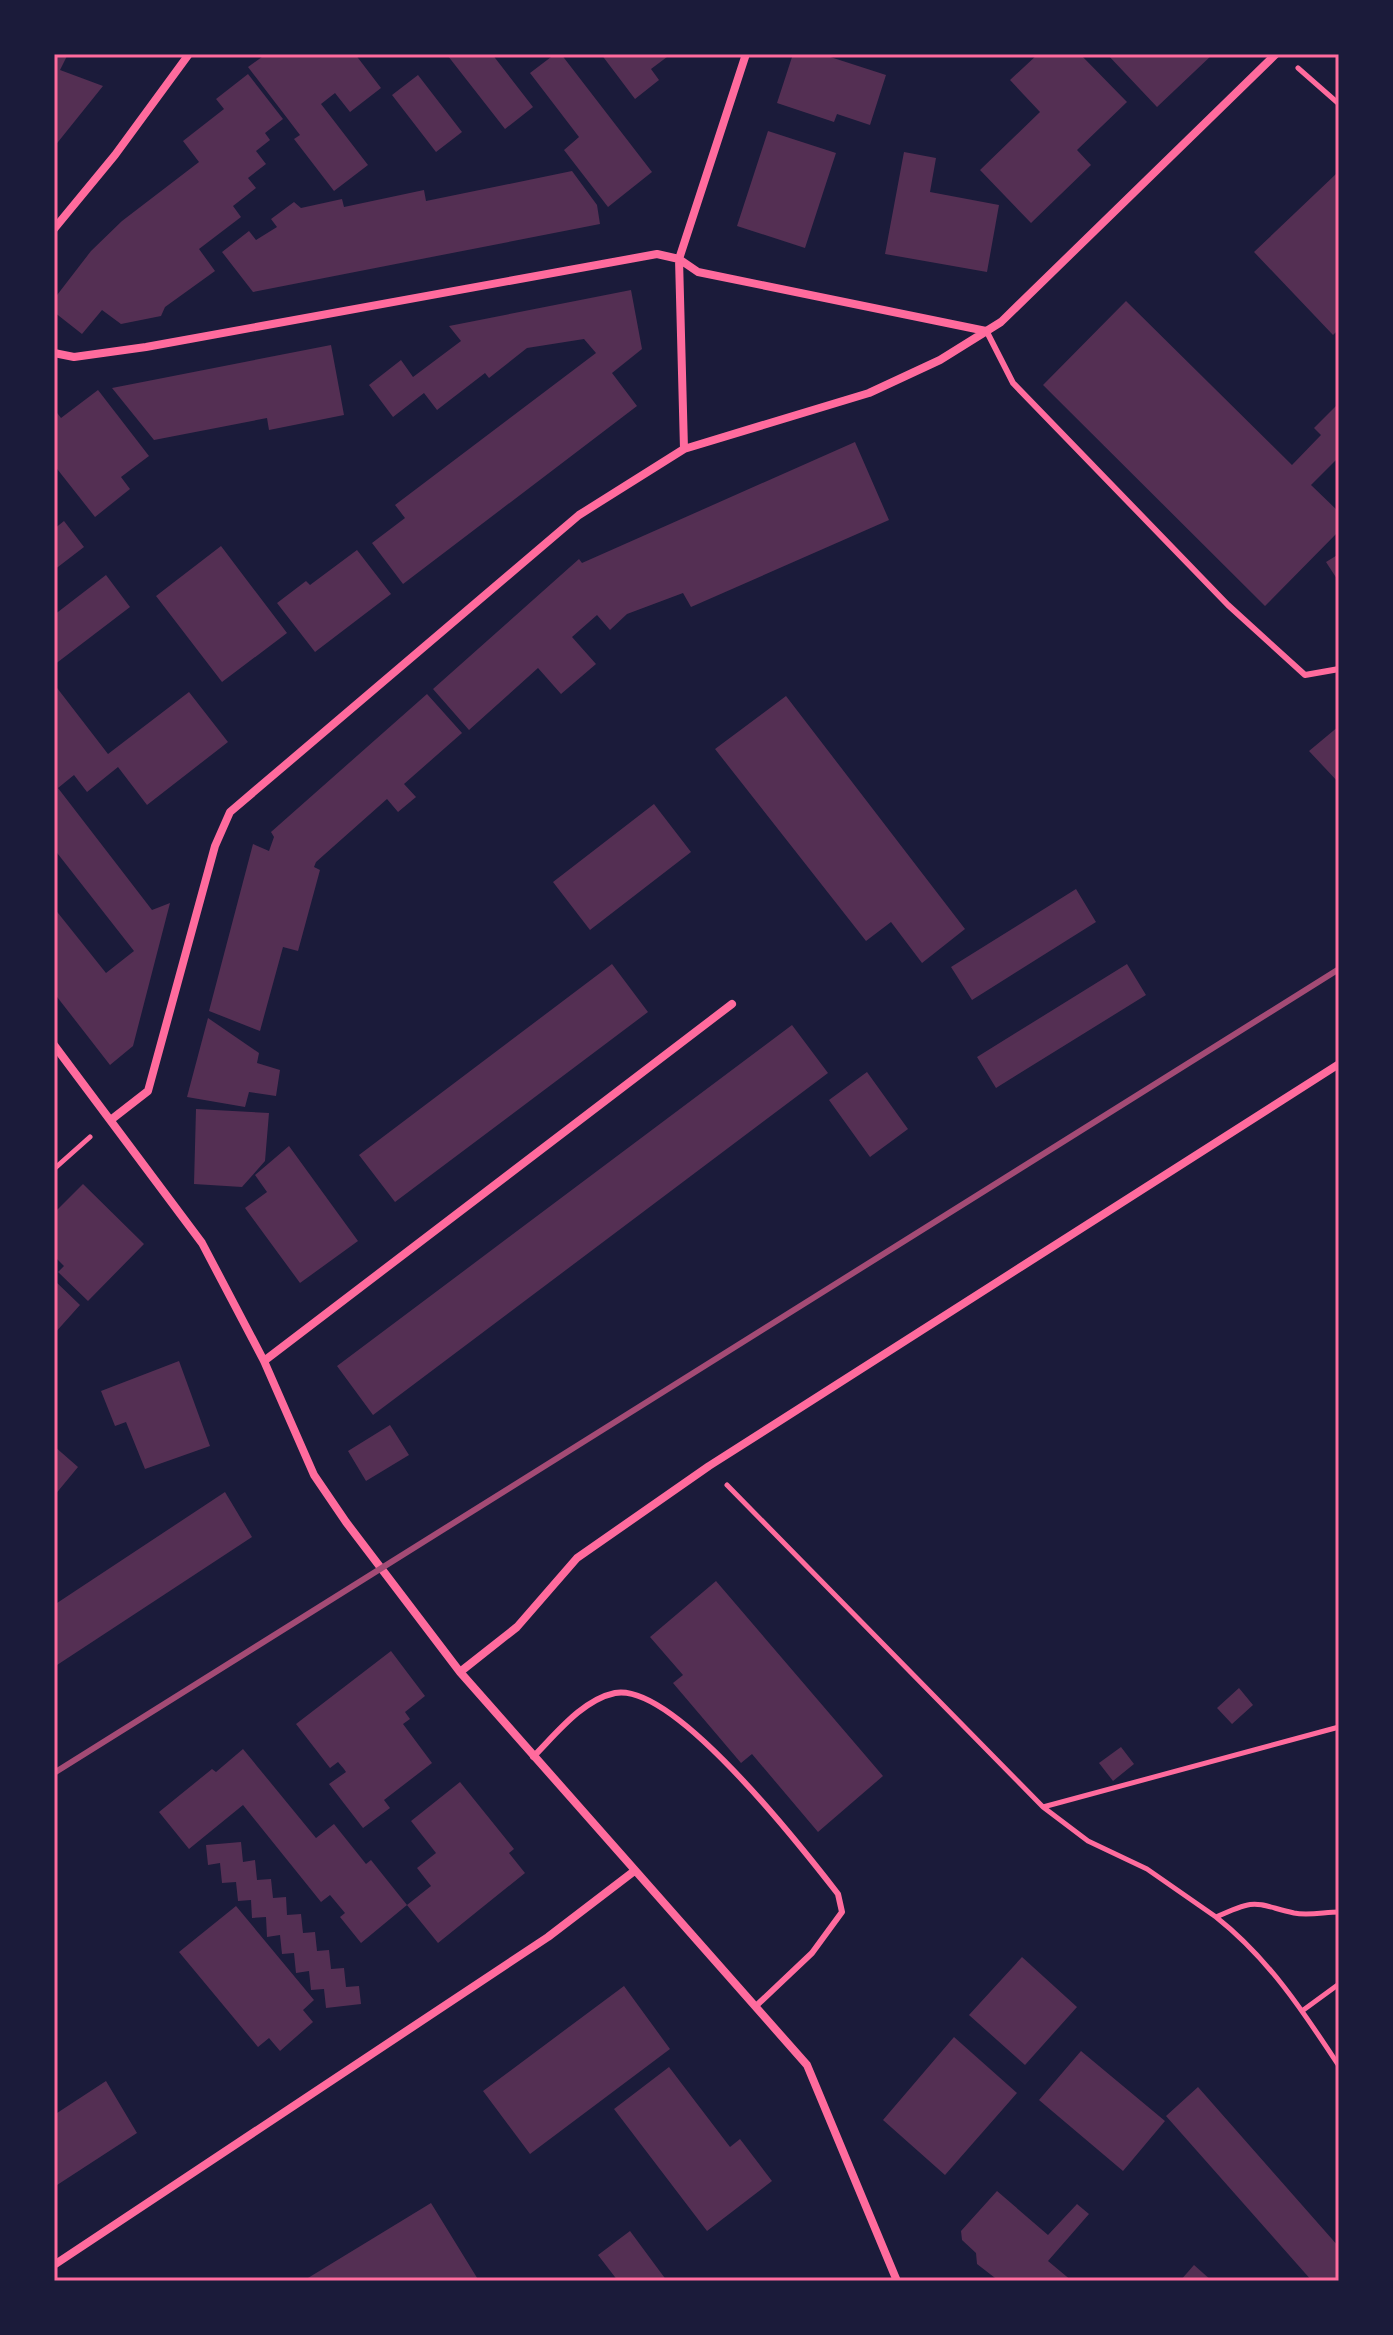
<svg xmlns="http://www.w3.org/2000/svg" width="1393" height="2335" font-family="'Golos Text',sans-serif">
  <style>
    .building { fill: #542f53 }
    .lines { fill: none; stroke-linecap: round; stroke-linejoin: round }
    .path { stroke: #ff6b9d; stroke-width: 5 }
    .service { stroke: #ff6b9d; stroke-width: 6 }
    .minor { stroke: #ff6b9d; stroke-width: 8 }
    .rail { stroke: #a44b75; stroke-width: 6 }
    .neatline { fill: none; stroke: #ff6b9d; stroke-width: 3 }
  </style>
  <rect width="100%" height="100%" fill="#1b1b3a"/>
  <path class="building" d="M 54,54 L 68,54 L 60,70 L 103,86 L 54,147 Z
    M 266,54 L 355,54 L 381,88 L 350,112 L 335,93 L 321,104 L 368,165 L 334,191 L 294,139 L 300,135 L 248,67 Z
    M 451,54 L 492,54 L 533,107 L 505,129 L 448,56 Z
    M 555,54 L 561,54 L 652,172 L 608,207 L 564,150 L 579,137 L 530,73 Z
    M 601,54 L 671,54 L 651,69 L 659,80 L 635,99 Z
    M 793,54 L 821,54 L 886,75 L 870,125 L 837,114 L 834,122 L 777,103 Z
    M 1038,54 L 1080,54 L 1127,102 L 1077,150 L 1091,165 L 1031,223 L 980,170 L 1040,112 L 1010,80 Z
    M 1107,54 L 1213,54 L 1157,107 Z
    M 248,74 L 283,119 L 265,133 L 270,140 L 256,151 L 266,164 L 248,178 L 256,188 L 233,206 L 241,217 L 199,249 L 215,271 L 165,307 L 161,316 L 121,324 L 102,310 L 82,334 L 54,312 L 54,299 L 91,251 L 122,221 L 199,162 L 183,141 L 224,109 L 216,99 Z
    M 418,75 L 462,132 L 436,152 L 392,95 Z
    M 768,131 L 836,153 L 805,248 L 737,226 Z
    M 904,152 L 936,158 L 930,192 L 999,205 L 987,272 L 885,254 Z
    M 572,171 L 597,205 L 600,224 L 253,292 L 222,252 L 249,231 L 256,240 L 277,227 L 271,219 L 294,202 L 301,208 L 342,199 L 344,207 L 424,190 L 426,201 Z
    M 1336,174 L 1339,329 L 1333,335 L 1254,252 Z
    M 631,290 L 642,349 L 612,373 L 637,406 L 403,584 L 372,543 L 405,518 L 395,505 L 596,353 L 584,339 L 527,348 L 489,378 L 485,373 L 437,410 L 424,393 L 393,417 L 369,385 L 401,360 L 413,377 L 461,341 L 449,326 Z
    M 1126,301 L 1292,465 L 1321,435 L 1314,428 L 1339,403 L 1339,457 L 1311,485 L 1339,512 L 1339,531 L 1265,606 L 1043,385 Z
    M 331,345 L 344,415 L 269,430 L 267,418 L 154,440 L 112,388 Z
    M 98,390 L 149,456 L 121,477 L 130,489 L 95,517 L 54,465 L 54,409 L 61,418 Z
    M 855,442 L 889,520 L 691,607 L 683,593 L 627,614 L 610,630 L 597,615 L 572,637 L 596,664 L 561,694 L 538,668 L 469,730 L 433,689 L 579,559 L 582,563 Z
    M 64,521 L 84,547 L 54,570 L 54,529 Z
    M 221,546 L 287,633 L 222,682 L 156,596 Z
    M 357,550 L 391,594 L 315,652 L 277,603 L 306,581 L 310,585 Z
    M 1339,554 L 1339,582 L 1326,562 Z
    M 106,575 L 130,607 L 54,665 L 54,615 Z
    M 54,684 L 108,754 L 189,692 L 228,742 L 147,805 L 118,767 L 87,792 L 74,775 L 58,788 L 152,910 L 170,903 L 133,1046 L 110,1065 L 54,993 L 54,908 L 106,973 L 134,951 L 54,849 Z
    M 427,694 L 462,733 L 404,784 L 416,797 L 398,812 L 387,799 L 316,862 L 314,867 L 320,870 L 298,951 L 283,947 L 260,1031 L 209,1011 L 253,844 L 269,851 L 274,837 L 271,832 Z
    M 786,696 L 965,929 L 922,963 L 891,922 L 866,941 L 715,749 Z
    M 1339,726 L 1339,783 L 1309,751 Z
    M 654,804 L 691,852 L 590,930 L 553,882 Z
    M 1076,889 L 1096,922 L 972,1000 L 951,967 Z
    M 612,964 L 648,1012 L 395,1202 L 359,1155 Z
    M 1127,964 L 1146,995 L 996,1088 L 977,1057 Z
    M 208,1018 L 259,1053 L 257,1063 L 280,1070 L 276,1096 L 249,1092 L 245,1107 L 187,1097 Z
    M 792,1025 L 828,1073 L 373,1415 L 337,1366 Z
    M 867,1072 L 908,1129 L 870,1157 L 829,1100 Z
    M 196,1109 L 269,1113 L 265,1161 L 242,1187 L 194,1184 Z
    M 289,1146 L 358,1241 L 300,1283 L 245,1208 L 267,1192 L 255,1175 Z
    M 83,1184 L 144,1244 L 88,1301 L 58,1272 L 64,1266 L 54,1256 L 54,1213 Z
    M 54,1280 L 80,1305 L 54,1334 Z
    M 179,1361 L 210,1446 L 145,1469 L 126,1422 L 115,1426 L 101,1391 Z
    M 390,1425 L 409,1455 L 366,1481 L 348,1451 Z
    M 54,1446 L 78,1467 L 54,1496 Z
    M 225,1492 L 252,1537 L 54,1667 L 54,1605 Z
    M 716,1581 L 883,1776 L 818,1832 L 752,1754 L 741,1763 L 673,1683 L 683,1675 L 650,1637 Z
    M 391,1651 L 425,1696 L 405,1712 L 410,1719 L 403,1724 L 432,1763 L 384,1800 L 390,1808 L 363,1828 L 329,1784 L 346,1772 L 344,1769 L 338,1762 L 330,1768 L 296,1724 Z
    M 1239,1688 L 1253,1705 L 1232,1724 L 1217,1708 Z
    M 1121,1747 L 1134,1764 L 1113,1781 L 1099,1763 Z
    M 243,1749 L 316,1838 L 334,1824 L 366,1864 L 371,1860 L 407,1905 L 361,1943 L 340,1917 L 345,1913 L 330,1895 L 321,1902 L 243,1805 L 189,1849 L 159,1812 L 212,1769 L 216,1772 Z
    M 460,1782 L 514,1849 L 509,1853 L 525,1873 L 438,1943 L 407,1905 L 431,1886 L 417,1868 L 436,1853 L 411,1821 Z
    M 241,1842 L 243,1862 L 255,1860 L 257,1880 L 271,1879 L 273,1898 L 286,1897 L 287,1915 L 301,1914 L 303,1933 L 315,1932 L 317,1951 L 329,1950 L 331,1969 L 344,1968 L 346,1987 L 359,1986 L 361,2004 L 326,2008 L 324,1989 L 311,1990 L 309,1971 L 296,1973 L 294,1953 L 282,1954 L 280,1935 L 267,1937 L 266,1917 L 252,1918 L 251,1900 L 238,1901 L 236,1882 L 222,1883 L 220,1863 L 208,1865 L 206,1845 Z
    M 236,1906 L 314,2000 L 303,2010 L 313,2022 L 280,2051 L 269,2038 L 258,2047 L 179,1952 Z
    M 1022,1957 L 1077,2007 L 1025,2065 L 969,2015 Z
    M 624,1986 L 670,2049 L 530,2154 L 483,2091 Z
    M 954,2037 L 1017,2093 L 945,2175 L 883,2120 Z
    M 1081,2051 L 1165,2121 L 1123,2171 L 1039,2100 Z
    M 669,2067 L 730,2147 L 740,2139 L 772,2181 L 707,2231 L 614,2109 Z
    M 106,2081 L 137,2133 L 54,2187 L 54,2115 Z
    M 1198,2087 L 1339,2247 L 1339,2281 L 1312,2281 L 1166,2116 Z
    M 997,2191 L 1048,2235 L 1077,2204 L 1089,2214 L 1048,2261 L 1072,2281 L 999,2281 L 977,2264 L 976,2253 L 962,2240 L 961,2231 Z
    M 431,2203 L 479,2281 L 303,2281 Z
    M 630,2231 L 667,2281 L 618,2281 L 598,2255 Z
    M 1194,2265 L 1212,2281 L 1180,2281 Z"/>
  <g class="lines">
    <path class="path" d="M 1298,68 L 1339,104
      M 54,1169 L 90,1137
      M 727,1485 L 1043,1807 L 1339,1727
      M 1043,1807 L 1088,1841 L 1147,1869 L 1216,1917 C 1258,1898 1252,1903 1294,1913 C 1308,1916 1325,1912 1339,1912
      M 1216,1917 C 1268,1958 1303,2011 1339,2066
      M 1302,2011 L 1339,1984"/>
    <path class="service" d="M 987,332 L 1013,383 L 1228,605 L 1305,675 L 1339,669
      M 533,1757 C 556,1734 582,1700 615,1693 C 674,1682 803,1849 838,1894 L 842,1912 L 812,1953 L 757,2005"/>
    <path class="minor" d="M 54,229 L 115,155 L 189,54
      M 54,353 L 74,357 L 146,347 L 657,254 L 679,259 L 698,272 L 986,331
      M 684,449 L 679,259 L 746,54
      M 54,1045 L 202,1243 L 264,1361 L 314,1475 L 346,1522 L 460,1672 L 807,2065 L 897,2281
      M 112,1119 L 148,1091 L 215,846 L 230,812 L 579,515 L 684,449 L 869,393 L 940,360 L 1001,322 L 1276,54
      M 264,1361 L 732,1004
      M 460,1672 L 517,1627 L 577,1558 L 709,1466 L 1339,1064
      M 54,2265 L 548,1937 L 633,1872"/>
    <path class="rail" d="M 54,1773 L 1339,969"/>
  </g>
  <rect width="1393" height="2335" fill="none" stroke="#1b1b3a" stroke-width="112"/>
  <rect x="56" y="56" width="1281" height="2223" class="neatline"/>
</svg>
